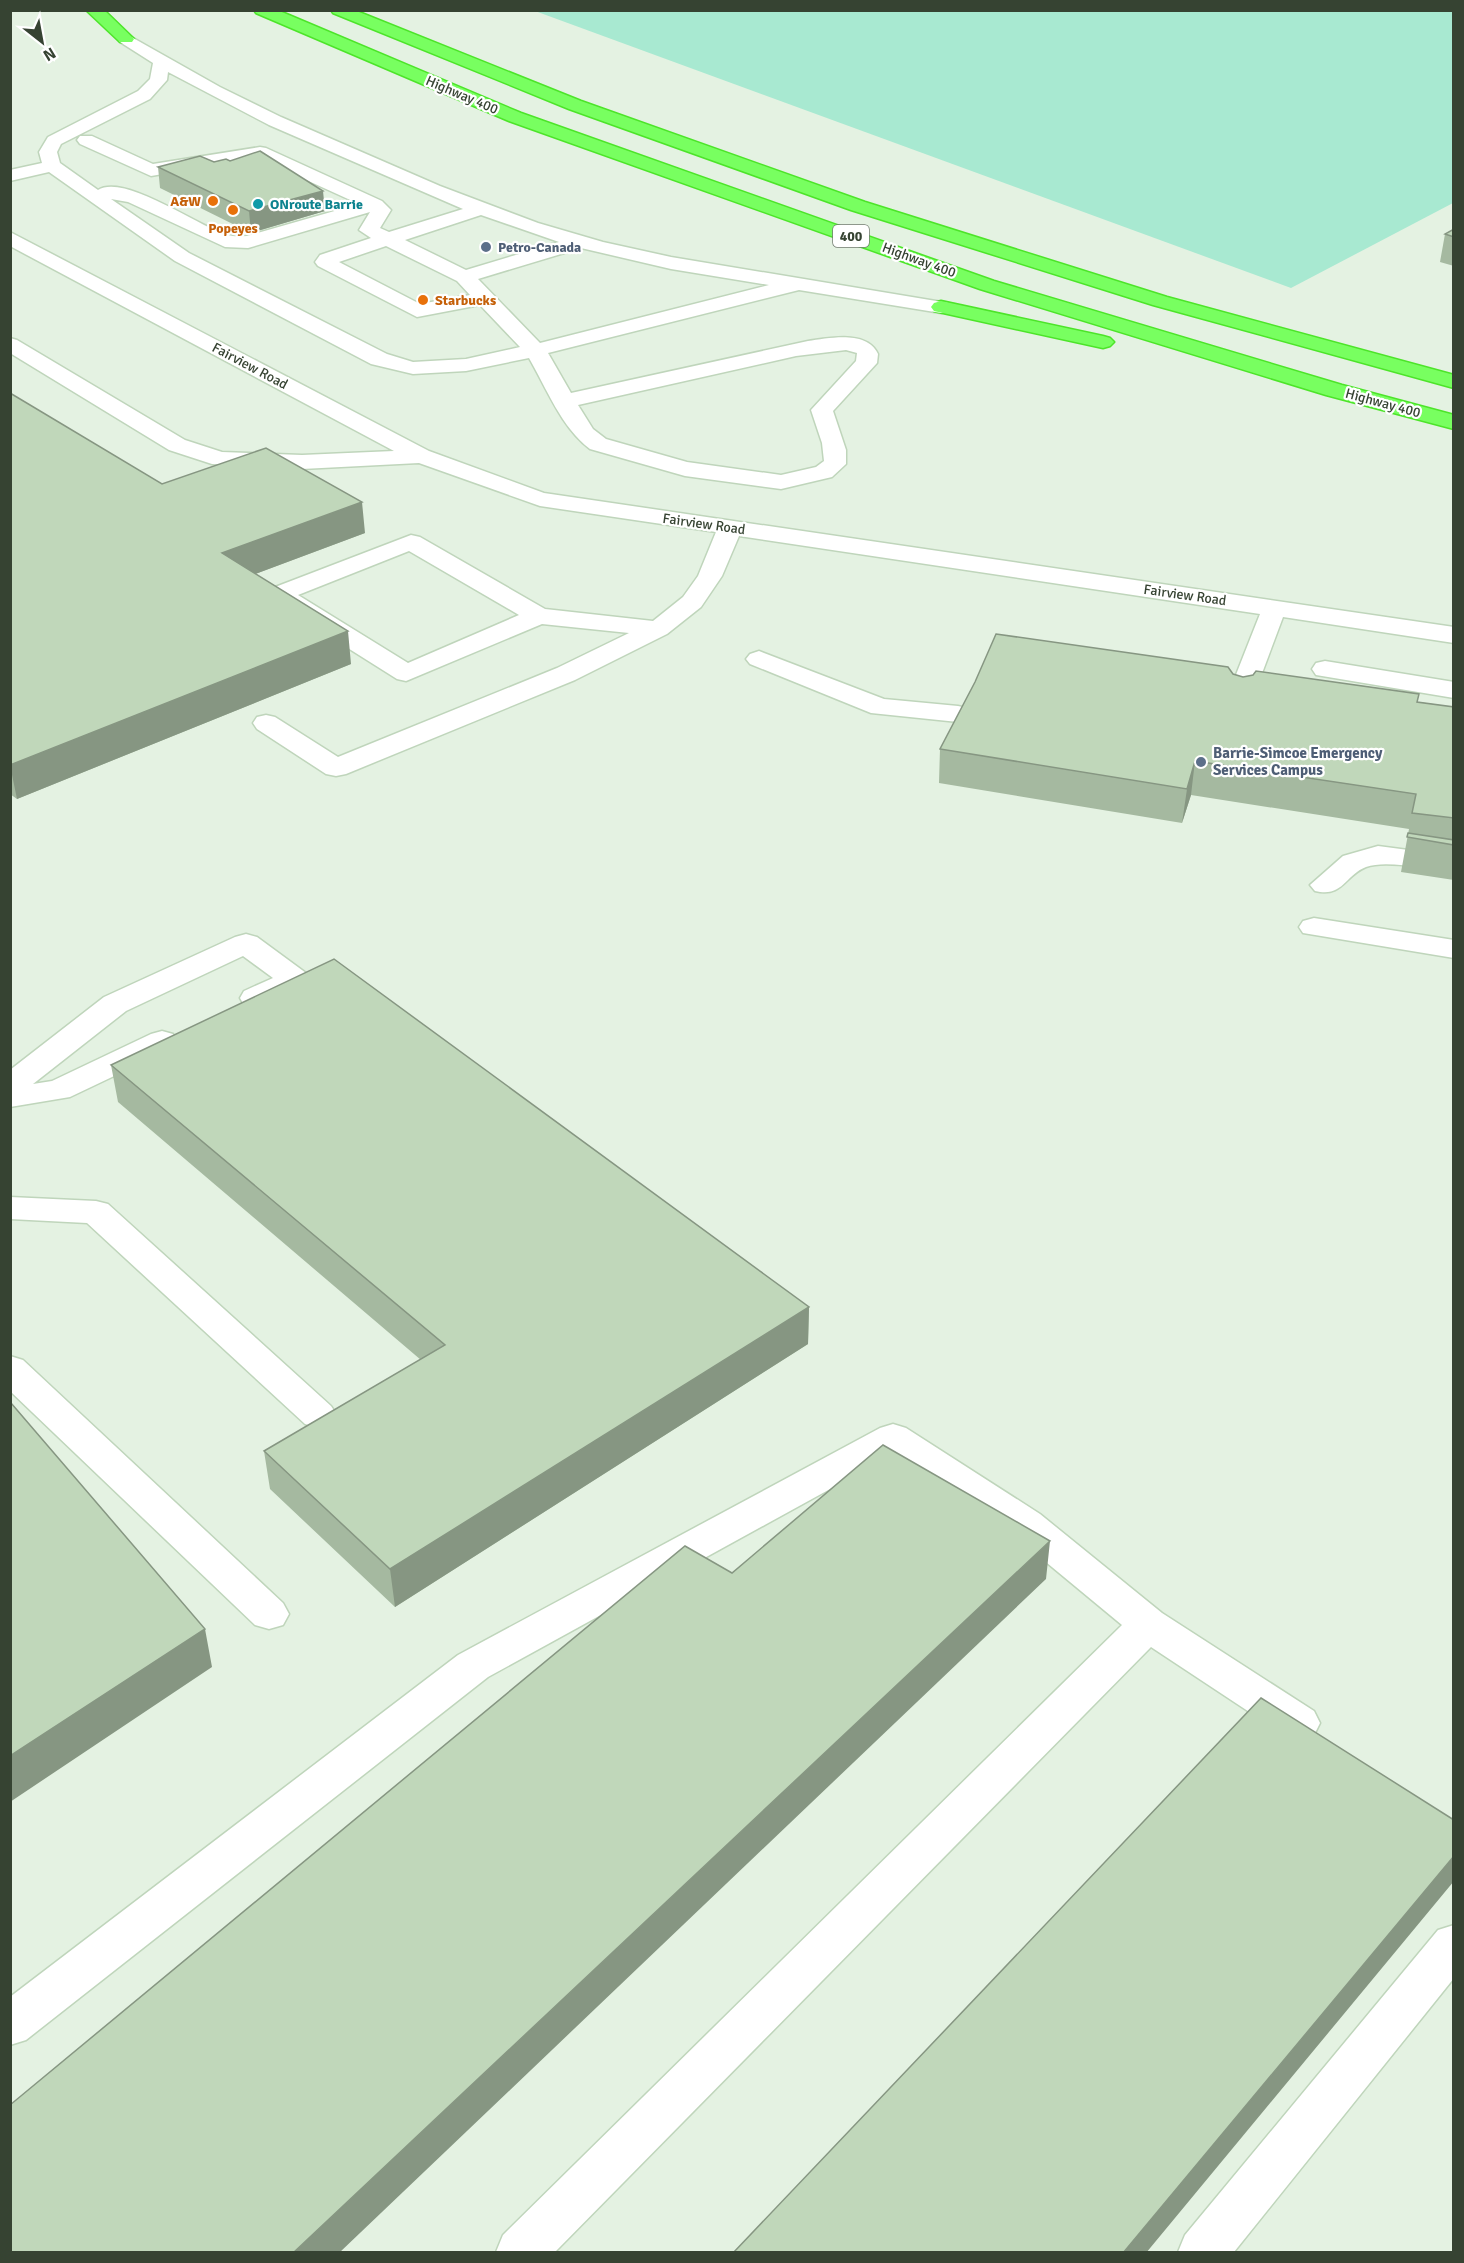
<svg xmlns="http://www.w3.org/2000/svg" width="1464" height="2263" font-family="Signika,sans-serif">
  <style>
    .green { fill: #a8e9d1 }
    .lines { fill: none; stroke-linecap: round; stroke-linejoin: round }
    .minor-casing { stroke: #bfd5bb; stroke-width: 3 }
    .highway-casing { stroke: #4de42a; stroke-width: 3 }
    .minor { fill: #fff; fill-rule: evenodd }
    .highway { fill: #78ff60; fill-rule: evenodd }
    .wall { fill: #a5b9a0 }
    .shaded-wall { fill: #869682 }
    .building { fill: #c0d7ba; stroke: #869682; stroke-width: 1.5 }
    .food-dot { fill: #e8710a; stroke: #fff; stroke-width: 2 }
    .culture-dot { fill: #0f9aa8; stroke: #fff; stroke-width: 2 }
    .service-dot { fill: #5c6f8a; stroke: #fff; stroke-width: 2 }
    .labels { text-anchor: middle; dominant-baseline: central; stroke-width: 4.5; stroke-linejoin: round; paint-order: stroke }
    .far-street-label { font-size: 14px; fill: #364332; stroke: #fff }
    .far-food-label { font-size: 14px; font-weight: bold; fill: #c56008; stroke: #fff; text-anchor: end }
    .far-culture-label { font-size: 14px; font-weight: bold; fill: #0d838f; stroke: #fff; text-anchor: start }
    .shield { fill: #fff; stroke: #727b70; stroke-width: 1.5 }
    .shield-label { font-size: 14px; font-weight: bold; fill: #364332 }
    .far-service-label { font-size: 14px; font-weight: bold; fill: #4e5e75; stroke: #fff; text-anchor: start }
    .service-label { font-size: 15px; font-weight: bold; fill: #4e5e75; stroke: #fff; text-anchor: start }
  </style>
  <rect width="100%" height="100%" fill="#e4f2e2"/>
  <path class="green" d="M 535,11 L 1453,11 L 1453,203 L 1291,288 Z"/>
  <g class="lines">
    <g class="minor-casing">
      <path id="minor" d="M 126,34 L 220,87 L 281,117 L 440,186 L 538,223 L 603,242 L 671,257 L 948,303 L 951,307 L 948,311 L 941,313 L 799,290 L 548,353 L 571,393 L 808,341 C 830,338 867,330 878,354 L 877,363 L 833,411 L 846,450 L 846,464 L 832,477 L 781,489 L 685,476 L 590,449 C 561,427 547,389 529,358 L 466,371 L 413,374 L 371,364 L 175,261 L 49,172 L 10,181 L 10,170 L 42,163 L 39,152 L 48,137 L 138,91 L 150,79 L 153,63 L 120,42 L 118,39 L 120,36 ZM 168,72 L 269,125 L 463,209 L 389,232 L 380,228 L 391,210 L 382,201 L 266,148 L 260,147 L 153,164 L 92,136 L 80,136 L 77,140 L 80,144 L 151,176 L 258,158 L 359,204 L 247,236 C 241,236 234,237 228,235 C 200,228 125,173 98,190 L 60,163 L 57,152 L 61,144 L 150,99 L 167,80 ZM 111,199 L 128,202 L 225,247 L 248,248 L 370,212 L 359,230 L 371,238 L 320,255 L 315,262 L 318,266 L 417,317 L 480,305 L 520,347 L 466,359 L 413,362 L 387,354 L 189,253 ZM 481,215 L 559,242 L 466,270 L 405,240 ZM 386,246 L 457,281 L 470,295 L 420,304 L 339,262 ZM 581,248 L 671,269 L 769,285 L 540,343 L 478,279 ZM 846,350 L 857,353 L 856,361 L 811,410 L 822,443 L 824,461 L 816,467 L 781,475 L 687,462 L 606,439 L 593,429 L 578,405 L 796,356 Z
        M 10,232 L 429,451 L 544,493 L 1454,627 L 1454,643 L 1283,617 L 1252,700 L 1248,706 L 1239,708 L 1230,706 L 1226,700 L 1260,614 L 739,536 L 722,576 L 701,607 L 667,634 L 575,680 L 346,774 L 336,776 L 326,774 L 257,729 L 253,723 L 257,717 L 266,715 L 275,717 L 338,757 L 557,668 L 629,633 L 542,624 L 406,681 L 397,679 L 270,599 L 267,594 L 270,589 L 411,535 L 420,537 L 545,609 L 653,621 L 683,597 L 698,576 L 716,532 L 540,506 L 419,463 L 302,469 L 212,464 L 169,450 L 10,353 L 10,338 L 17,340 L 185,440 L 222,452 L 302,455 L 394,451 L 10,246 ZM 409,551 L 519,615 L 408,663 L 298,595 Z
        M 759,651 L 884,699 L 958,706 L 967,708 L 971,714 L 967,720 L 958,722 L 871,713 L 750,664 L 746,659 L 750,654 Z
        M 1325,661 L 1454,682 L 1454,698 L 1316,675 L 1312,669 L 1316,663 Z
        M 1378,846 L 1454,856 L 1454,874 C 1429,870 1388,859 1366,867 C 1345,875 1343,898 1315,891 L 1310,885 L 1343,856 Z
        M 1314,918 L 1454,940 L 1454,958 L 1303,933 L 1299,927 L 1303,921 Z
        M 246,934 L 257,937 L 306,973 L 310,980 C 300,995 261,1009 244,1005 L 240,998 L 244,991 L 273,978 L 243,956 L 126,1011 L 33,1084 L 52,1081 L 151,1034 L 162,1031 L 173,1034 L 178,1041 L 173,1048 L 70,1097 L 10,1107 L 10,1070 L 104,997 L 235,937 Z
        M 10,1197 L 96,1201 L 108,1204 L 331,1406 L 337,1415 L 331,1424 L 318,1428 L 305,1424 L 87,1223 L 10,1219 Z
        M 10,1356 L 23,1360 L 283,1603 L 289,1614 L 283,1625 L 269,1629 L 255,1625 L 10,1391 Z
        M 893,1424 L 906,1428 L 1040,1514 L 1162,1613 L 1314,1711 L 1320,1723 L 1314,1735 L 1299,1740 L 1284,1735 L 1151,1647 L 555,2252 L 496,2252 L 503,2235 L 1122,1625 L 1012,1534 L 892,1455 L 488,1677 L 26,2040 L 10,2045 L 10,1997 L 458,1655 L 880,1428 Z
        M 1454,1925 L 1454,1978 L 1234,2252 L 1178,2252 L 1185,2235 L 1438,1930 Z"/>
    </g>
    <g class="highway-casing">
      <path id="highway" d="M 86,10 L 104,10 L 134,39 L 132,42 L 120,42 Z
        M 254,10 L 277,10 L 521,113 L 994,281 L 1342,385 L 1454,415 L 1454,429 L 1326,395 L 980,289 L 509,121 L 256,13 Z
        M 331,10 L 354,10 L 581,101 L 865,202 L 1167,297 L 1454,375 L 1454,388 L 1153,305 L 851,210 L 569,109 L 333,13 Z
        M 941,301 L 1103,336 L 1110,338 L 1114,342 L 1110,346 L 1103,348 L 934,311 L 931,307 L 934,303 Z"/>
    </g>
    <use href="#minor" class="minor"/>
    <use href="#highway" class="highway"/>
  </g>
  <path class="wall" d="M 158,167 L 325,211 L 251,233 L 160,188 Z
    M 1454,229 L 1454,266 L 1440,262 L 1445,234 Z
    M 10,393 L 162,484 L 365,533 L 255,574 L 351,664 L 17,799 L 10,794 Z
    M 1233,674 L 1243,677 L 1454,707 L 1454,880 L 1401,872 L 1409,829 L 1191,795 L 1182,823 L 939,783 L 940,749 Z
    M 111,1065 L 809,1307 L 808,1344 L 395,1607 L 270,1489 L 264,1451 L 421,1360 L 118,1102 Z"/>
  <path class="shaded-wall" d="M 323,191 L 325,211 L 251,233 L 249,211 Z
    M 362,502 L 365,533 L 226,585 L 222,553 Z
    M 348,631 L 351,664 L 17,799 L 10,765 Z
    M 1195,761 L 1191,795 L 1182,823 L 1187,789 Z
    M 809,1307 L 808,1344 L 395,1607 L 390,1569 Z
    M 1050,1541 L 1046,1579 L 339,2253 L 293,2253 Z
    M 205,1629 L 212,1667 L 10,1802 L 10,1756 Z
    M 1454,1856 L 1454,1881 L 1146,2253 L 1123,2253 Z"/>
  <path class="building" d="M 260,151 L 323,191 L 249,211 L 158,167 L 200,156 L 214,162 L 226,159 L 230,161 Z
    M 1454,229 L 1454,237 L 1445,234 Z
    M 10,393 L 162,484 L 266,448 L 362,502 L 222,553 L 348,631 L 10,765 Z
    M 996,634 L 1228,667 L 1233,674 L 1243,677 L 1253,675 L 1256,671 L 1419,694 L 1417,702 L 1454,707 L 1454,818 L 1412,813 L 1416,794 L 1195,761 L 1187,789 L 940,749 L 975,682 Z
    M 1408,833 L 1454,840 L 1454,845 L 1407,837 Z
    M 334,959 L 809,1307 L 390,1569 L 264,1451 L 445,1345 L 111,1065 Z
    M 11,1403 L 205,1629 L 10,1756 L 10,1404 Z
    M 883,1445 L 1050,1541 L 293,2253 L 10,2253 L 10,2105 L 685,1546 L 732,1573 Z
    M 1261,1698 L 1454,1820 L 1454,1856 L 1123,2253 L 733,2253 Z"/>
  <g class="food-dot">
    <circle cx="213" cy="201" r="6"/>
    <circle cx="233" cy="210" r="6"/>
    <circle cx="423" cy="300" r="6"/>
  </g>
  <circle class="culture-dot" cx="258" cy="204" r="6"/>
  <g class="service-dot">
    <circle cx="486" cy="247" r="6"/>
    <circle cx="1201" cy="762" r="6"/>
  </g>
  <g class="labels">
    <g class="far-street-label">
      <text transform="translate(462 95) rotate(23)">Highway 400</text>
      <text transform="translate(919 260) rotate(20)">Highway 400</text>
      <text transform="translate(250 366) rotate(28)">Fairview Road</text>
      <text transform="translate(1383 403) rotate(15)">Highway 400</text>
      <text transform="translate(704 524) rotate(8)">Fairview Road</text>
      <text transform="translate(1185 595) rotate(8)">Fairview Road</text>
    </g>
    <g class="far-food-label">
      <text x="201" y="201">A&amp;W</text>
      <text x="233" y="228" text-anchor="middle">Popeyes</text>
      <text x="435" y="300" text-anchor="start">Starbucks</text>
    </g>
    <g class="far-culture-label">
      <text x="270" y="204">ONroute Barrie</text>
    </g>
    <rect class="shield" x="833" y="225" width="36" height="22" rx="4.5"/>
    <g class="shield-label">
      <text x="851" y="236">400</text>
    </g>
    <g class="far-service-label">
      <text x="498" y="247">Petro-Canada</text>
    </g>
    <g class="service-label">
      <text x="1213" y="753">Barrie-Simcoe Emergency<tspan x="1213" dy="17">Services Campus</tspan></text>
    </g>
  </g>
  <rect width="1464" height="2263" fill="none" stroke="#364332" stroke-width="24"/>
  <g transform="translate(42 42) rotate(149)" stroke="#ffffff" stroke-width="4.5" paint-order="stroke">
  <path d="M0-4.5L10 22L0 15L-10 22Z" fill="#364332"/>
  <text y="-9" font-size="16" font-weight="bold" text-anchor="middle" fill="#364332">N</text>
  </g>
</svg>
